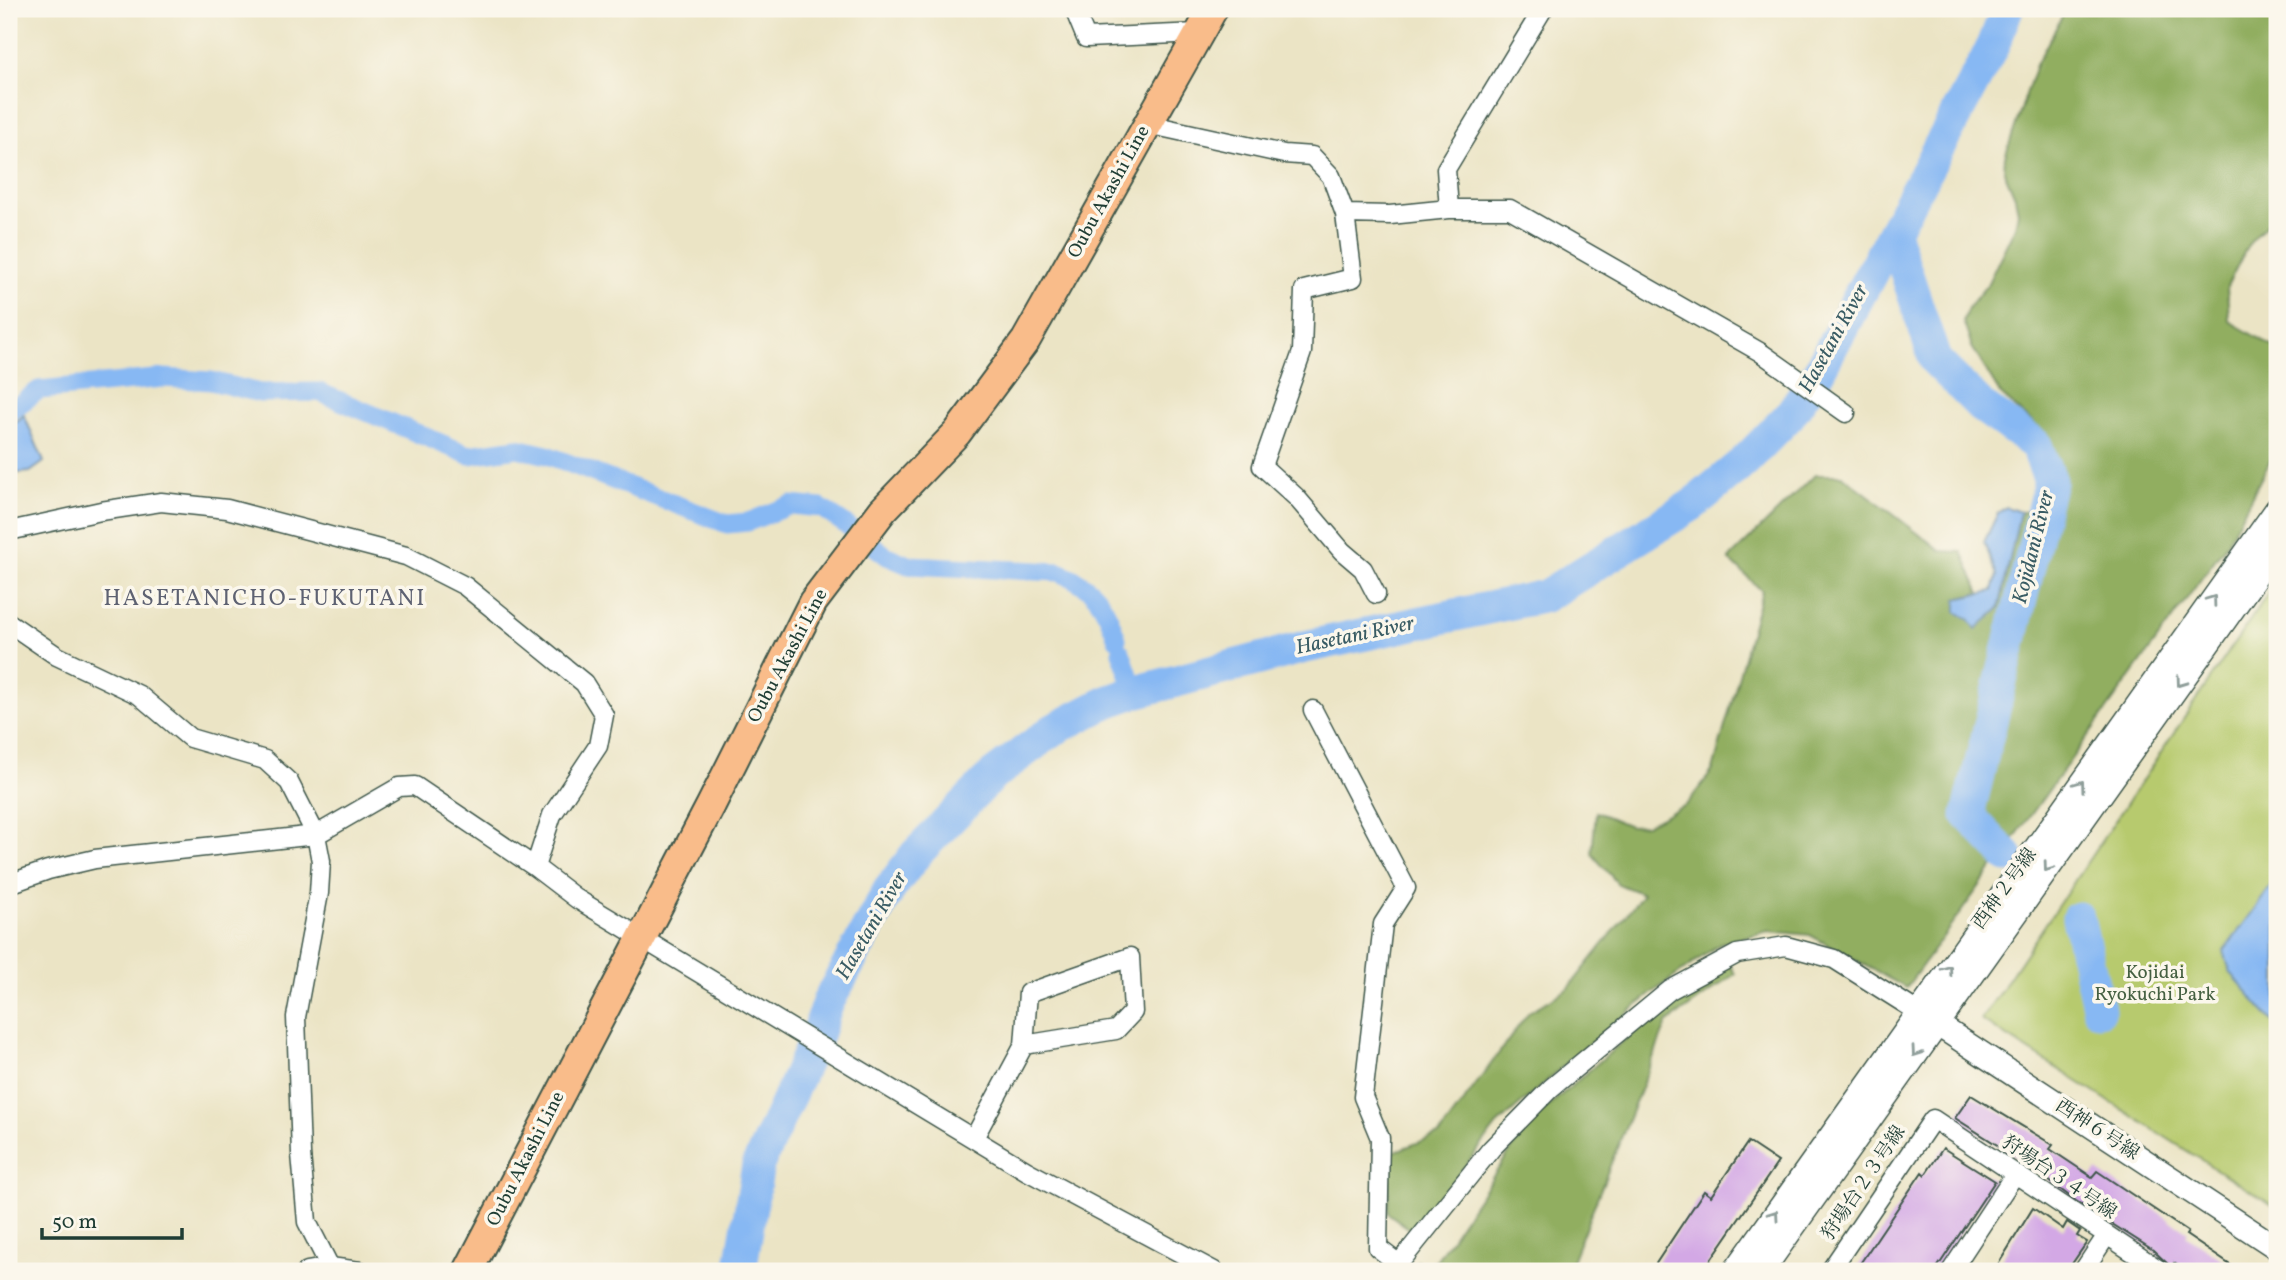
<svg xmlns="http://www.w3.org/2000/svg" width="2286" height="1280" font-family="Vollkorn,'Noto Serif JP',serif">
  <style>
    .green { fill: #b7ca6e; stroke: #6b8451; stroke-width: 2 }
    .forest { fill: #91ae61; stroke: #58764a; stroke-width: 2 }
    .water { fill: #87b8f3; stroke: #537a94; stroke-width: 2 }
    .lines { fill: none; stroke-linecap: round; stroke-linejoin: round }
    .canal { stroke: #87b8f3; stroke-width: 19 }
    .river { stroke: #87b8f3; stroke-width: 33 }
    .building { fill: #d3a8e5 }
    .minor-casing { stroke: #3e564a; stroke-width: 21 }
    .tertiary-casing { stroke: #3e564a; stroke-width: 26 }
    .primary-casing { stroke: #3e564a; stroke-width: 32 }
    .minor { stroke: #fff; stroke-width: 18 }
    .tertiary { stroke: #fff; stroke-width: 23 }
    .primary { stroke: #f9bc8a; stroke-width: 28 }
    .oneway { stroke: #8f9e9a }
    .labels { text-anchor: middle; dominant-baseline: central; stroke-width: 7; stroke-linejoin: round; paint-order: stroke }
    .street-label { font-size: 19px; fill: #1f3d34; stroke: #fbf7ec }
    .park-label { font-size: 19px; fill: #456042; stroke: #fbf7ec }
    .water-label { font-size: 21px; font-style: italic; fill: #395c64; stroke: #fbf7ec }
    .quarter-label { font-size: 23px; letter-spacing: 2px; fill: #5e6272; stroke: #fbf7ec }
  </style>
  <rect width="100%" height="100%" fill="#fbf7ec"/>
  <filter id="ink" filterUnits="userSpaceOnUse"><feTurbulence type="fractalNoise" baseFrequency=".0143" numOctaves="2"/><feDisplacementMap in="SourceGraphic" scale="14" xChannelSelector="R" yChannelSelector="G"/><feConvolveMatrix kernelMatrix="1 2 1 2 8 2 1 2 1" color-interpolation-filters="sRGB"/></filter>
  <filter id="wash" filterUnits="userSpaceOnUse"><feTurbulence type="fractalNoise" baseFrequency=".00686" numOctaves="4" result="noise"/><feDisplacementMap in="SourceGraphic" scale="28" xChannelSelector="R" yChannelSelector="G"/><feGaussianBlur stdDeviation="1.57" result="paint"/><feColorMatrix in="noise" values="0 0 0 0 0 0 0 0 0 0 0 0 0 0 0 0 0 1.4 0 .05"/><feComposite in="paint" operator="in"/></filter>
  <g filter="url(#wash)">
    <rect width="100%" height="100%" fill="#ebe4c5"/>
    <path class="green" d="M 2277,580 L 2277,1208 L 1981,1020 Z"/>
    <path class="forest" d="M 2066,9 L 2277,9 L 2277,212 L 2248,245 L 2227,286 L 2229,321 L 2277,349 L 2277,448 L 2227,543 L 1906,988 L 1810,935 L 1768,931 L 1721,943 L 1652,993 L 1578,1053 L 1497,1125 L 1414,1232 L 1388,1213 L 1390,1153 L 1439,1135 L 1529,1012 L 1568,989 L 1643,894 L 1618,884 L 1592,854 L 1596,812 L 1630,826 L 1646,825 L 1686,805 L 1713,770 L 1762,591 L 1729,559 L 1815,475 L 1842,475 L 1941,551 L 1962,552 L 1980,593 L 1957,599 L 1976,628 L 1999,609 L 2020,512 L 2048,511 L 2059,487 L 2056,458 L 2051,445 L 2044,433 L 2001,395 L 1972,347 L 1963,321 L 1968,308 L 1987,285 L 2015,227 L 2018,212 L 2015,197 L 2004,171 L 2005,157 L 2036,65 Z
      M 1730,965 L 1735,974 L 1667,1023 L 1568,1271 L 1408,1271 L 1418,1261 L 1429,1271 L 1530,1122 L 1637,1029 Z"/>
    <path class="water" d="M 24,415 L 44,462 L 30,472 L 9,474 L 9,428 Z
      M 2006,507 L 2020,512 L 1999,609 L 1976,629 L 1969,619 L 1957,612 L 1957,599 L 1993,591 L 1997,575 L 1984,542 L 1998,513 Z
      M 2277,878 L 2277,1026 L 2230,972 L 2224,951 Z"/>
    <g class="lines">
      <path class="canal" d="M 9,412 L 39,390 L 164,378 L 211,381 L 260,393 L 319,392 L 469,455 L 517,448 L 547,455 L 727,524 L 748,522 L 791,505 L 821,508 L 849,527
        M 871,544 L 887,556 L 908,565 L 1059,572 C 1094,586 1105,603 1117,639
        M 1121,652 L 1135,692"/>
      <path class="river" d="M 1893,232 L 1935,360 L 1981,406 L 2036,445 L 2050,481 L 1968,815 L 2007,856
        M 2078,918 L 2099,1010
        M 740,1271 L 758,1165 L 817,1035 L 828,1002 L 889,890 L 916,854 L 993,775 L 1053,730 L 1107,702 L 1135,692 L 1305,647 L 1545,596 L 1692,505 L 1745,461 L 1789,416 L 1815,378 L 1993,46 L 2007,9"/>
    </g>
    <g id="blocks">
      <path class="building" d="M 1971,1095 L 2053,1145 L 2050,1149 L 2092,1177 L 2097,1171 L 2188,1232 L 2186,1235 L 2239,1271 L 2186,1271 L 2174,1263 L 2171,1267 L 2153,1250 L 2076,1201 L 2048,1180 L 2049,1178 L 1955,1118 Z
        M 1748,1142 L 1778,1162 L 1703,1271 L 1651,1271 L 1704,1191 L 1711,1196 Z
        M 1943,1148 L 1995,1181 L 1935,1271 L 1855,1271 L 1922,1172 L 1925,1175 Z
        M 2033,1208 L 2063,1229 L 2067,1222 L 2080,1231 L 2077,1236 L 2087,1242 L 2067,1271 L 1994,1271 Z"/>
    </g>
  </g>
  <g filter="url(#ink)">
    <use href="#blocks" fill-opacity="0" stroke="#3e564a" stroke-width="2"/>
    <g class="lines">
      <g class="minor-casing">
        <path id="minor" d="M 1074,9 L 1086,38 L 1198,33
          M 1147,124 L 1284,154 L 1312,156 L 1331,176 L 1345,214 L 1390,215 L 1449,209 L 1510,209 L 1760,352 L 1846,413
          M 1449,209 L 1446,169 L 1543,9
          M 1345,214 L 1353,278 L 1304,290 L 1302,352 L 1262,466 L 1296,497 L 1342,551 L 1363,569 L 1376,594
          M 9,531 L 101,511 L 161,502 L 227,509 L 406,556 L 465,586 L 584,683 L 604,715 L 598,746 L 552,815 L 535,867 L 577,899 L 1027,1171 L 1214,1271
          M 9,623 L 57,656 L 139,695 L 190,738 L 265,760 L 289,782 L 316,835 L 321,861 L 319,893 L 296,1017 L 301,1154 L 307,1222 L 330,1267
          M 1313,710 L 1406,888 L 1383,924 L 1363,1097 L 1380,1138 L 1378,1248 L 1399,1264
          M 9,884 L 48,870 L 95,859 L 316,835 L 399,787 L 415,786 L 535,867
          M 974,1138 L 1024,1045 L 1028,993 L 1130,957 L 1133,1012 L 1116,1030 L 1024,1045
          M 307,1271 L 330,1267 L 360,1271
          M 1393,1271 L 1491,1149 L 1551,1088 L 1670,990 L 1737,954 L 1786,946 L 1834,959 L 1918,1012
          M 1830,1271 L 1933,1119 L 2161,1271
          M 1951,1271 L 2015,1174
          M 2083,1271 L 2107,1235"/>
      </g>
      <g class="tertiary-casing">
        <path id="tertiary" d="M 1923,1015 L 2277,1248
          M 1735,1271 L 2277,509
          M 1762,1271 L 2277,547"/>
      </g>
      <g class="primary-casing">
        <path id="primary" d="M 468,1271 L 711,805 L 813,602 L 883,510 L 957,433 L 1026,340 L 1213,9"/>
      </g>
      <use href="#minor" class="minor"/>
      <use href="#tertiary" class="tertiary"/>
      <use href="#primary" class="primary"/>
    </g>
    <defs><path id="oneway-chevron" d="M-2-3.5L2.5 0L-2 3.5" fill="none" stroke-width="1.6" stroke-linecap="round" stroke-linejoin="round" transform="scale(1.75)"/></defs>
    <g class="oneway">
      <use href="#oneway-chevron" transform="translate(2212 600) rotate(-54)"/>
      <use href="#oneway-chevron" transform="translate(2181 682) rotate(126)"/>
      <use href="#oneway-chevron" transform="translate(2080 785) rotate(-54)"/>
      <use href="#oneway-chevron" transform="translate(2048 867) rotate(126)"/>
      <use href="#oneway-chevron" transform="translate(1948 970) rotate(-54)"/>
      <use href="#oneway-chevron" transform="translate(1916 1052) rotate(125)"/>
      <use href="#oneway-chevron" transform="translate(1774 1215) rotate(-55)"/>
    </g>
  </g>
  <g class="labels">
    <g class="street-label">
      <text transform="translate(1109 192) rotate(-61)">Oubu Akashi Line</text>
      <text transform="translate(788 656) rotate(-62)">Oubu Akashi Line</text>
      <text transform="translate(2005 889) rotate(-54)">西神２号線</text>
      <text transform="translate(2097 1130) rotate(33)">西神６号線</text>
      <text transform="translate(526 1159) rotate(-63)">Oubu Akashi Line</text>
      <text transform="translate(2059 1178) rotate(34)">狩場台３４号線</text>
      <text transform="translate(1864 1183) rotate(-56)">狩場台２３号線</text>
    </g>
    <g class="park-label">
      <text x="2155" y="973">Kojidai<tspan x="2155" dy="22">Ryokuchi Park</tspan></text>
    </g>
    <g class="water-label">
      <text transform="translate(1834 339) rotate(-61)">Hasetani River</text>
      <text transform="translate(2034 547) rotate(-76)">Kojidani River</text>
      <text transform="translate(1355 636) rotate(-12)">Hasetani River</text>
      <text transform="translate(872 926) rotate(-60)">Hasetani River</text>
    </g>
    <g class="quarter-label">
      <text x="265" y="599">HASETANICHO-FUKUTANI</text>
    </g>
  </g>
  <rect width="2286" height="1280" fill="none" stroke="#fbf7ec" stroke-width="35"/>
  <path d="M42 1228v10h140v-10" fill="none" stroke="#1f3d34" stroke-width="3.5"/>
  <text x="52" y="1228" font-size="21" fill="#1f3d34" stroke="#fbf7ec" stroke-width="5" paint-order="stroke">50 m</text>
</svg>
